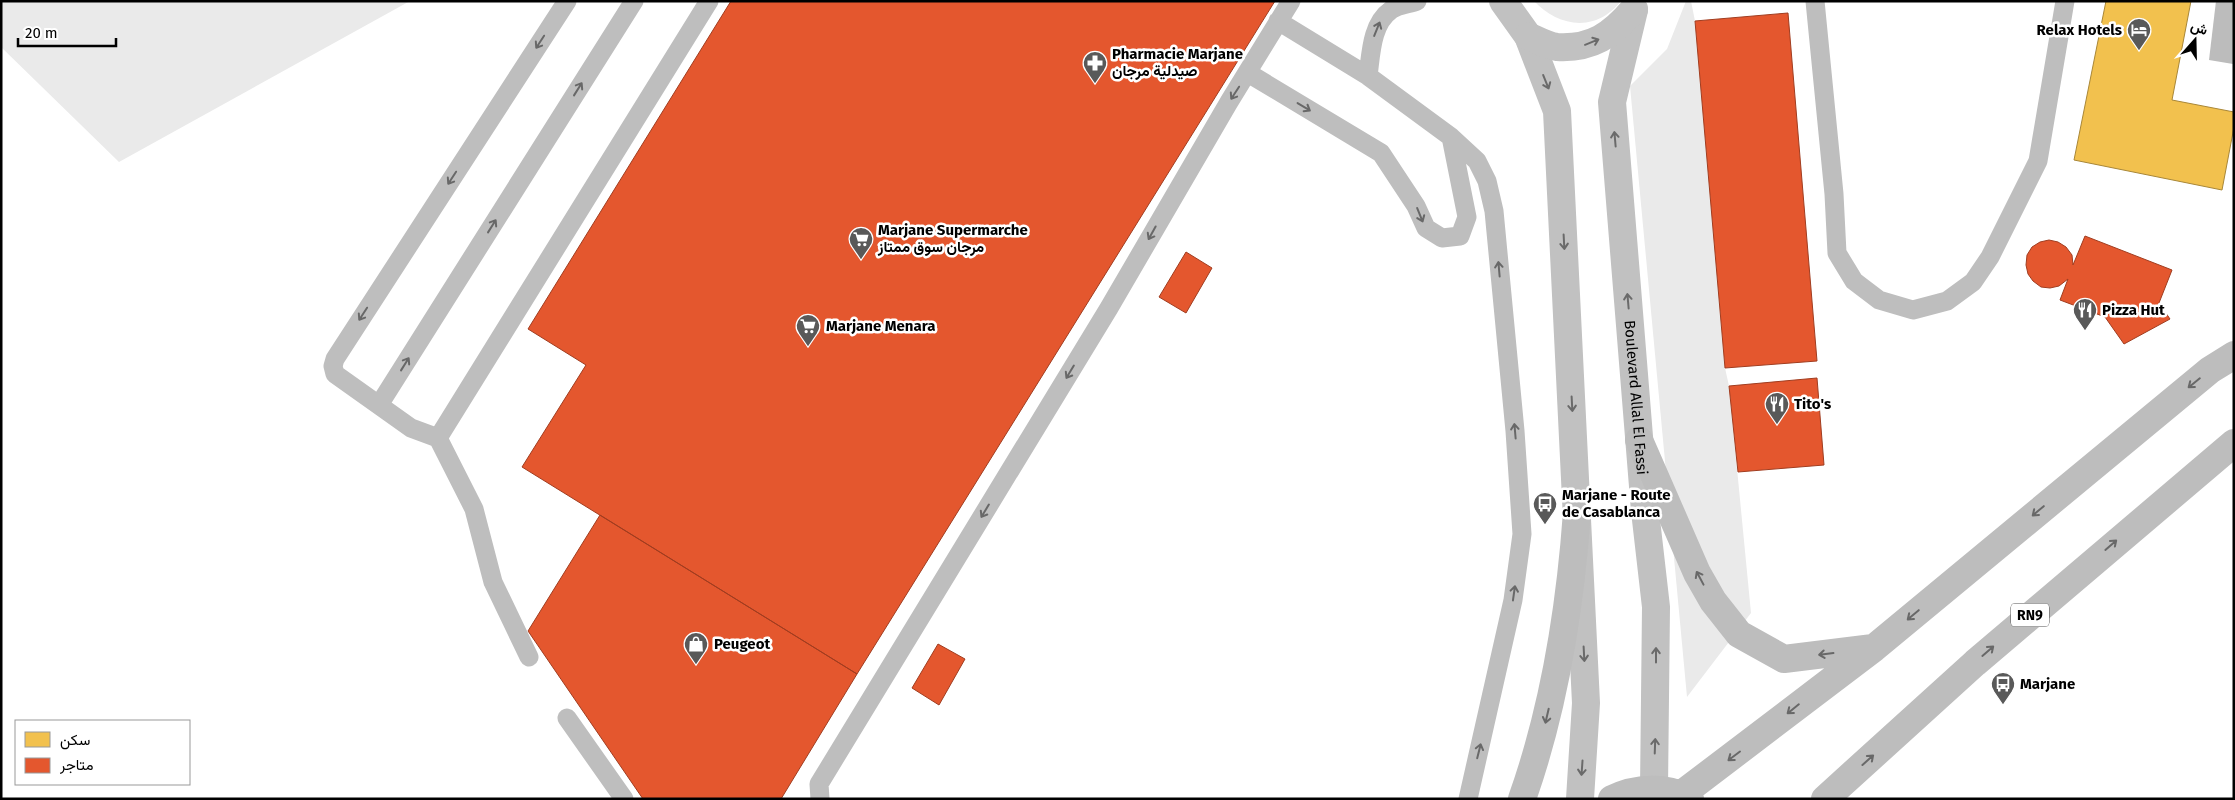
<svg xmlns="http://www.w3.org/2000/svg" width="2235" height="800" font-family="'Fira Sans',Vazirmatn,sans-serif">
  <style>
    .green { fill: #eaeaea }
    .water { fill: #bcbcbc }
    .homes { fill: #f2c14e; stroke: #a98737 }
    .shops { fill: #e4572e; stroke: #a03d20 }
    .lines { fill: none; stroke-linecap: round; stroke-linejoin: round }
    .service { stroke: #bebebe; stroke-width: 19 }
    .secondary { stroke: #c1c1c1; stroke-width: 28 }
    .primary { stroke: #bdbdbd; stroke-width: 28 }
    .oneway { stroke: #686868 }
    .oneway2 { stroke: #6a6a6a }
    .labels { text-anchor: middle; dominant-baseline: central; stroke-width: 5; stroke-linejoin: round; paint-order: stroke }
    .shield { fill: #fff; stroke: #4c4c4c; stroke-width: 1 }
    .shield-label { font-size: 14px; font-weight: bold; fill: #000 }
    .poi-label { font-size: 15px; font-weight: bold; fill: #000; stroke: #fff; text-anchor: start }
    .street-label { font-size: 15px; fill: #000; stroke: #fff }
  </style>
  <rect width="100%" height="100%" fill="#fff"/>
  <path class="green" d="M 1,1 L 410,1 L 119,162 L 1,47 Z
    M 1534,1 L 1621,1 C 1617,6 1612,11 1606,15 C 1581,31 1553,21 1534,1 Z
    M 1686,1 L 1691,1 L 1695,21 L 1725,368 L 1729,386 L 1751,613 L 1687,697 L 1630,86 L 1667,49 Z"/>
  <path class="water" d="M 2216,1 L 2234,1 L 2233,64 L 2209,60 Z"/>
  <path class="homes" d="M 2106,1 L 2191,1 L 2172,100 L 2234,112 L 2234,127 L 2222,190 L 2074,160 Z"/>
  <path class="shops" d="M 731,1 L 1275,1 L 857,674 L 522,467 L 586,365 L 528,329 Z
    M 1788,13 L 1817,361 L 1725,368 L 1695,21 Z
    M 2085,236 L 2172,270 L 2159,303 L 2170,319 L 2124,344 L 2105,317 L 2060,300 L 2068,279 L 2059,286 L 2050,288 L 2041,287 L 2033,281 L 2028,274 L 2026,265 L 2027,255 L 2032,247 L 2040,242 L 2049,240 L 2058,242 L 2066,247 L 2072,255 L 2073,265 Z
    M 1186,252 L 1212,268 L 1186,313 L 1159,297 Z
    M 1817,378 L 1824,465 L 1738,472 L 1729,386 Z
    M 600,515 L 857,674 L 781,799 L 643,799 L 528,631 Z
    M 938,644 L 965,659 L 939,705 L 912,688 Z"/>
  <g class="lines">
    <path class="service" d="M 1815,1 L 1834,194 L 1837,253 L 1854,281 L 1879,300 L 1913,310 L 1947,301 L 1973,282 L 1990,257 L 2038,161 L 2065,1
      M 1278,21 L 1368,76 L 1451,137 L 1477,161 L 1487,181 L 1494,211 L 1515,431 L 1522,534 L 1513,600 L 1468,799
      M 1248,73 L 1381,153 L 1416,206 L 1426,228 L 1442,238 L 1460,236 L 1467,217 L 1451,137
      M 1368,76 C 1371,55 1371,24 1391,10 C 1397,5 1409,4 1417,1
      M 379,405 L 634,1
      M 438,438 L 411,428 L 335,374 L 333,366 L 335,359 L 567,1
      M 529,657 L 493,582 L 474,509 L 438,438 L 709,1
      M 567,718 L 624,799
      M 820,799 L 819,784 L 1109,308 L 1229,102 L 1291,1"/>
    <g class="secondary">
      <path d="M 1503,1 L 1528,36 L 1557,111 L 1586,703 L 1580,799"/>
      <path id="s1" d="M 1634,10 L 1612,102 L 1645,511 L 1656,607 L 1654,789"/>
      <path d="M 1528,36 C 1537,40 1548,46 1557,47 C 1592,49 1612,35 1634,9"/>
    </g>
    <path class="primary" d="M 1639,440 L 1697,573 L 1713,601 L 1739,634 L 1784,659 L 1873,648
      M 1682,794 L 1874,648 L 2210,370 L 2234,355
      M 1522,799 C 1555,706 1570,610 1577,512
      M 1612,799 C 1636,787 1666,786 1690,799
      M 1825,799 L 1975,663 L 2234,443"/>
  </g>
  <defs><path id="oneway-shaft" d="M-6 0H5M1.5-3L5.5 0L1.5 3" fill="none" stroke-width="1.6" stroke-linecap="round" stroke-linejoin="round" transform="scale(1.25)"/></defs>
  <g class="oneway">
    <use href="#oneway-shaft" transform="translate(1377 29) rotate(-68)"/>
    <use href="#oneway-shaft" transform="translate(540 42) rotate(123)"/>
    <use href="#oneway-shaft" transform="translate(578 89) rotate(-58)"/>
    <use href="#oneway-shaft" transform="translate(1235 93) rotate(123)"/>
    <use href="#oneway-shaft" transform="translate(1304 107) rotate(31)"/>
    <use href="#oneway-shaft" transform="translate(452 178) rotate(123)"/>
    <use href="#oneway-shaft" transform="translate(1420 215) rotate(68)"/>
    <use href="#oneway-shaft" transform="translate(492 226) rotate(-58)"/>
    <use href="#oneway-shaft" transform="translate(1152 233) rotate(119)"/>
    <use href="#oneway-shaft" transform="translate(1499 269) rotate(-95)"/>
    <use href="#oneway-shaft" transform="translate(363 314) rotate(123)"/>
    <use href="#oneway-shaft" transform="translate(405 364) rotate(-58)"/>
    <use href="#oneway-shaft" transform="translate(1070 372) rotate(121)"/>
    <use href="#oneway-shaft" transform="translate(2194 383) rotate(141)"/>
    <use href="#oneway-shaft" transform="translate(1515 431) rotate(-95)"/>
    <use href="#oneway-shaft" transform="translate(985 511) rotate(121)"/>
    <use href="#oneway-shaft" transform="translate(2038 511) rotate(140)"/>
    <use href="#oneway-shaft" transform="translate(2111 545) rotate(-41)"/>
    <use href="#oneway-shaft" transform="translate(1700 578) rotate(-118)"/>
    <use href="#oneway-shaft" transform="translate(1514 593) rotate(-82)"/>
    <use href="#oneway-shaft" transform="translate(1913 615) rotate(140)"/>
    <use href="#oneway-shaft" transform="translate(1988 651) rotate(-41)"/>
    <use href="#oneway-shaft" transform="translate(1826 654) rotate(173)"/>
    <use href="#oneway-shaft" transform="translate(1793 709) rotate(141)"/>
    <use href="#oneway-shaft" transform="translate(1547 716) rotate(103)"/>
    <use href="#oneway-shaft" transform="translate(1479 751) rotate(-76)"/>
    <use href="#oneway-shaft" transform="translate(1734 756) rotate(143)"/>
    <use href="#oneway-shaft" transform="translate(1868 760) rotate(-42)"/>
  </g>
  <g class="oneway2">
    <use href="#oneway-shaft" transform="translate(1592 42) rotate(-22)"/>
    <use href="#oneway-shaft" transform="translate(1546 82) rotate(68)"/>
    <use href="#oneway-shaft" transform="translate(1615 139) rotate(-95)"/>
    <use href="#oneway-shaft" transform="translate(1564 242) rotate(87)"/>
    <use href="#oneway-shaft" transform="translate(1628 301) rotate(-95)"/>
    <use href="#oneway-shaft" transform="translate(1572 404) rotate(87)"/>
    <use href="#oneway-shaft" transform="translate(1584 654) rotate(87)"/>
    <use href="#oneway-shaft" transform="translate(1656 655) rotate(-90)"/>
    <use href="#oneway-shaft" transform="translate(1655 746) rotate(-88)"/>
    <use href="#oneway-shaft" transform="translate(1582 768) rotate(94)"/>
  </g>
  <defs>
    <g id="hotel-pin" transform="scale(1.25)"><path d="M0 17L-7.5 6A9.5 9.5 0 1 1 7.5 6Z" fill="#595959" stroke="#fff"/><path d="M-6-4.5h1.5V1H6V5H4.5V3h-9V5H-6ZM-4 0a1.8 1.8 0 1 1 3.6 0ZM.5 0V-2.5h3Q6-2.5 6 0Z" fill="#fff"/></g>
    <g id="pharmacy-pin" transform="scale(1.25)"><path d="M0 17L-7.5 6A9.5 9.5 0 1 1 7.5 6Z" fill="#595959" stroke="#fff"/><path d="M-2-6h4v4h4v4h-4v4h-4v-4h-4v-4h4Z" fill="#fff"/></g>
    <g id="supermarket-pin" transform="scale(1.25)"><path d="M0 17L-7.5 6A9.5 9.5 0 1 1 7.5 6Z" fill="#595959" stroke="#fff"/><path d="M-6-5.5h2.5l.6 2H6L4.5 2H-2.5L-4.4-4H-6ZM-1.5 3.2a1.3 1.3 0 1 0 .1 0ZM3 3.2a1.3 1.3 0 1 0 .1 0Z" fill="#fff"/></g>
    <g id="restaurant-pin" transform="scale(1.25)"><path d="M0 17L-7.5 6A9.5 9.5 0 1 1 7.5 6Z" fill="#595959" stroke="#fff"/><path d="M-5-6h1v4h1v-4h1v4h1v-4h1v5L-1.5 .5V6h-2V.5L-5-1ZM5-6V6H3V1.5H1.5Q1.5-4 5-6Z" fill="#fff"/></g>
    <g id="bus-pin" transform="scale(1.25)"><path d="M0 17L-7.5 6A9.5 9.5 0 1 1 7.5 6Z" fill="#595959" stroke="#fff"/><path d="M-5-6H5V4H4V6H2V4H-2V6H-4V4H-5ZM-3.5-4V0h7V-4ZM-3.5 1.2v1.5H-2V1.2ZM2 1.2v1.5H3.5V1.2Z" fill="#fff"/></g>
    <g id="shop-pin" transform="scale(1.25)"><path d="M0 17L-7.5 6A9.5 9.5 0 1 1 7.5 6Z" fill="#595959" stroke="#fff"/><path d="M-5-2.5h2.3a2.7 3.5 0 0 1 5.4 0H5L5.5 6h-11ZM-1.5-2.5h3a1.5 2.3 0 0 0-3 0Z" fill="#fff"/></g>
  </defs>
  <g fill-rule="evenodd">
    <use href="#hotel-pin" x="2139" y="30"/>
    <use href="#pharmacy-pin" x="1095" y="63"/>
    <use href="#supermarket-pin" x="861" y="239"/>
    <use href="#restaurant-pin" x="2085" y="310"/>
    <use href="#supermarket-pin" x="808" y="326"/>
    <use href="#restaurant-pin" x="1777" y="404"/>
    <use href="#bus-pin" x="1545" y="504"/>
    <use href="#shop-pin" x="696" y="644"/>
    <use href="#bus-pin" x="2003" y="684"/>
  </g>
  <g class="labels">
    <rect class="shield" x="2011" y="603.5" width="38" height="23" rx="4"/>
    <g class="shield-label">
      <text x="2030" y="615">RN9</text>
    </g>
    <g class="poi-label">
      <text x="2122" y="30" text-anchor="end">Relax Hotels</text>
      <text x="1112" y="54">Pharmacie Marjane<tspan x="1112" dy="17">صيدلية مرجان</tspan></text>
      <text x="878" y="230">Marjane Supermarche<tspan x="878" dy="17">مرجان سوق ممتاز</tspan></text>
      <text x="2102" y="310">Pizza Hut</text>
      <text x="826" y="326">Marjane Menara</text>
      <text x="1794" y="404">Tito's</text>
      <text x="1562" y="495">Marjane - Route<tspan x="1562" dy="17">de Casablanca</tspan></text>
      <text x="714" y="644">Peugeot</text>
      <text x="2020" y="684">Marjane</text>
    </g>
    <g class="street-label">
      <text stroke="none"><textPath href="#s1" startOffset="391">Boulevard Allal El Fassi</textPath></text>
    </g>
  </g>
  <rect width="2235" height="800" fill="none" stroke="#000000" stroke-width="5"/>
  <rect x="15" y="720" width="175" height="65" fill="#ffffff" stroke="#999999"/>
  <rect x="25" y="732" width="25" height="15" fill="#f2c14e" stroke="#999999"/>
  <text x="60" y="745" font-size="15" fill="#000000">سكن</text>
  <rect x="25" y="758" width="25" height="15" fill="#e4572e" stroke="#999999"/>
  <text x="60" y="770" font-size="15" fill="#000000">متاجر</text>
  <g transform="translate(2195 40) rotate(20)" stroke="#ffffff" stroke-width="4" paint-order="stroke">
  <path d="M0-4L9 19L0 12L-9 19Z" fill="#000000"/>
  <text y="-8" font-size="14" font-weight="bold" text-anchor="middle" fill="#000000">ش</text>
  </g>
  <path d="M18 38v8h98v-8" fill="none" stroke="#000000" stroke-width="2.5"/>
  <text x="25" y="38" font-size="15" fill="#000000" stroke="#ffffff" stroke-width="4" paint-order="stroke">20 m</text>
</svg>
